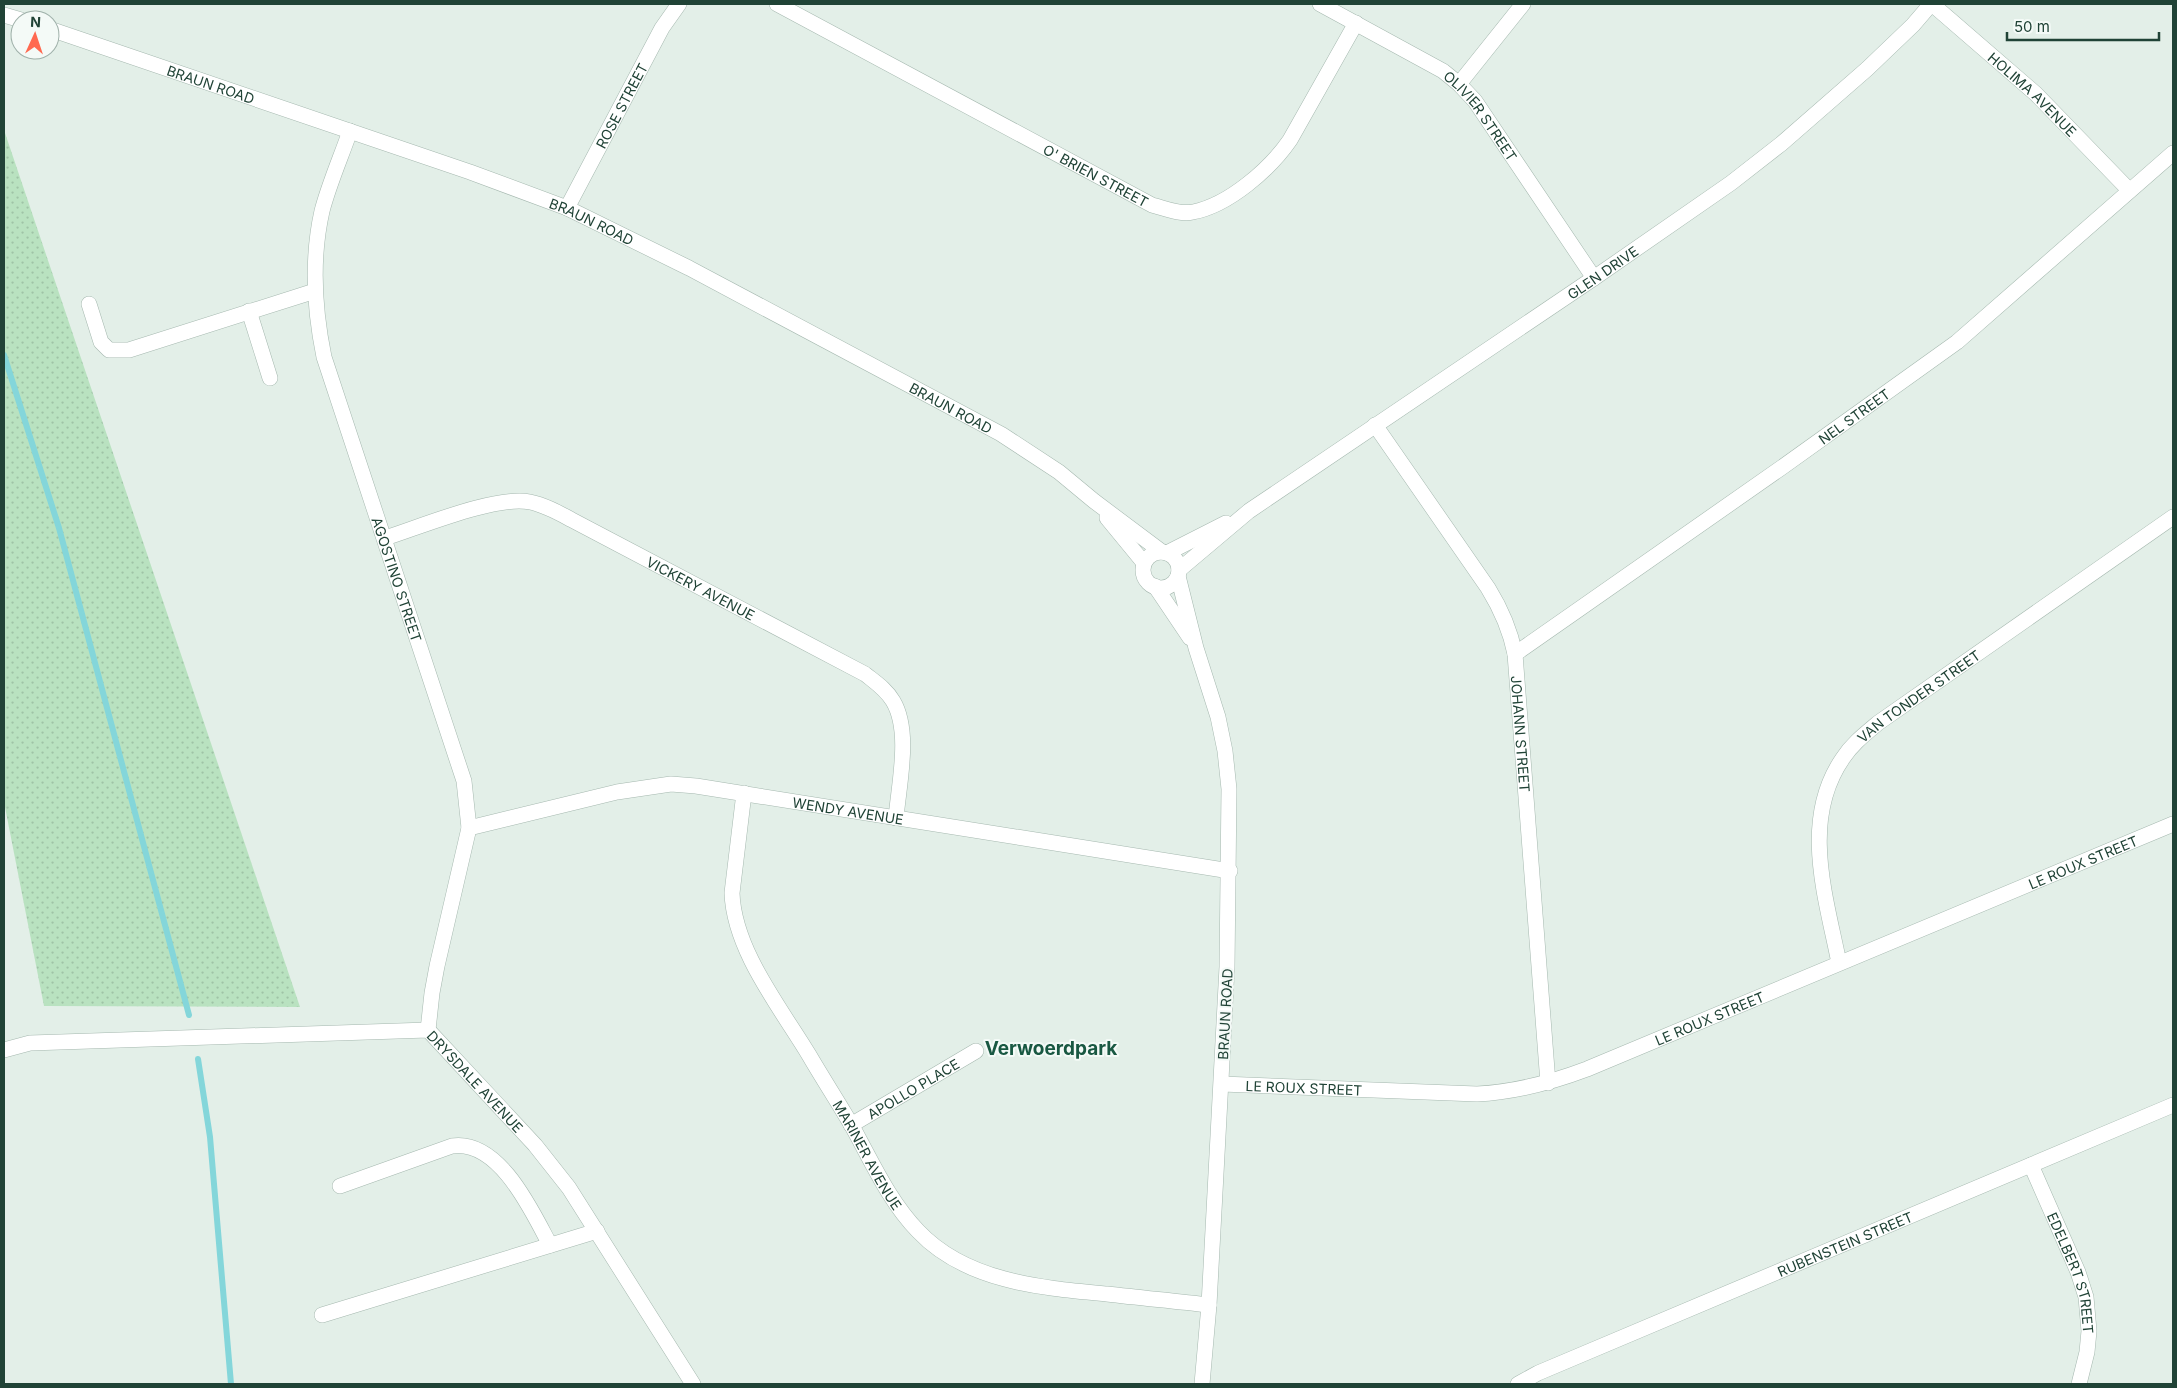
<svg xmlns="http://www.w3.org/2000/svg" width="2177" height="1388" font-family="Inter,sans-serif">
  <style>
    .park { fill: url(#park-dots) }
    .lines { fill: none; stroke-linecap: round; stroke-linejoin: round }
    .stream { stroke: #84d6da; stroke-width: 6 }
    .minor-casing { stroke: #a5b8af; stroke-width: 16 }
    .minor { stroke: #fff; stroke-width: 15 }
    .labels { text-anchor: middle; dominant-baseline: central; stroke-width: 4; stroke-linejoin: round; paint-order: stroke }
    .street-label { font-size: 14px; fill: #204336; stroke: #f4faf7 }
    .district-label { font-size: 19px; font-weight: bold; fill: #195842; stroke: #f4faf7 }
  </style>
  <defs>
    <pattern id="park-dots" width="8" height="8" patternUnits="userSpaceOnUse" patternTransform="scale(1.25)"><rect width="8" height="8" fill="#b9e2c0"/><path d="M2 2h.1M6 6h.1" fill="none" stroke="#9fc3a6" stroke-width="1.8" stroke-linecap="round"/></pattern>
  </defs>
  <rect width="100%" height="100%" fill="#e3efe8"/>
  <path class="park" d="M 4,130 L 300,1007 L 44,1006 L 4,802 Z"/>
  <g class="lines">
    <path class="stream" d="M 4,355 L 59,528 L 189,1015
      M 198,1059 L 210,1137 L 231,1384"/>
    <g class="minor-casing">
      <g id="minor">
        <path id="s1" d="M 777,4 L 1152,205 C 1164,208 1180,215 1193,212 C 1229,205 1270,169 1290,140 L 1356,23"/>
        <path id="s2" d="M 1320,4 L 1443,71 L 1459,84 L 1475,101 L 1594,278"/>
        <path id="s3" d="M 1932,4 L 2036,94 L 2129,190"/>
        <path d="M 4,15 L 21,20"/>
        <path id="s4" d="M 50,29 L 470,172 L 567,208 L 689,268 L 1001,434 L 1059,472 L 1094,501 L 1162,552"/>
        <path d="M 1459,84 L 1523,4"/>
        <path id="s5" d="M 350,131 C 341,157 329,184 322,211 C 311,260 314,308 324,357 L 464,781 L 469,828 L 437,966 L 432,993 L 428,1030"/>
        <path id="s6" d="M 567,208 L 662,28 L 679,4"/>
        <path d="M 89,304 L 101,342 L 109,350 L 129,350 L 315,291"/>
        <path d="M 249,311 L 270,378"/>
        <path id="s7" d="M 1375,425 L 1488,588 C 1501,609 1510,629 1515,654 L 1548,1083"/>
        <path d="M 1107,518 L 1144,563"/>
        <path id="s8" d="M 385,538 C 420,527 496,495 530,502 C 545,505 559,513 572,520 L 865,674 C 875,682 886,689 893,701 C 911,731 899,783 896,818"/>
        <circle cx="1161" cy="570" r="18"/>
        <path d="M 1167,553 L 1226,523"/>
        <path id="s9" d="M 1179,570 L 1249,511 L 1594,278 L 1731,183 L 1781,144 L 1867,69 L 1913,25 L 1931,4"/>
        <path d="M 1178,576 L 1196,648 L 1218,717 L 1225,751 L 1229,789 L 1227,967 L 1209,1305 L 1202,1384"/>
        <path d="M 1155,586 L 1190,638"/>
        <path id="s10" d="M 1515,654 L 1781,468 L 1957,342 L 2173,153"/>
        <path id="s11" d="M 744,793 L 732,893 C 734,950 780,1007 809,1055 C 823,1079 838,1102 852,1126 C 872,1162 889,1201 918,1231 C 966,1282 1042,1288 1107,1294 C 1141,1298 1175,1301 1209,1305"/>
        <path id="s12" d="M 469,828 L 617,792 L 671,784 L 696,786 L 1230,871"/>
        <path id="s13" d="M 1839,963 C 1826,897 1800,820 1843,758 C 1852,744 1865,734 1878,723 L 2173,517"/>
        <path id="s14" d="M 4,1050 L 30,1043 L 428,1030 L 535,1145 L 569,1188 L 693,1384"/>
        <path id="s15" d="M 1222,1084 L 1477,1094 C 1516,1092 1550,1083 1587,1069 L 2173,824"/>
        <path id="s16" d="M 851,1125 L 976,1051"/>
        <path id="s17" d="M 2031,1165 L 2078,1272 L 2086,1297 L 2089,1331 L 2087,1352 L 2079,1384"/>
        <path d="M 340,1186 L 452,1146 C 499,1139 532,1211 550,1245"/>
        <path d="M 322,1315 L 597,1231"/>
        <path id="s18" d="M 1518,1384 L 1538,1373 L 2173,1105"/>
      </g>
    </g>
    <use href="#minor" class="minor"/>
  </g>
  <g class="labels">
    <g class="street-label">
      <text stroke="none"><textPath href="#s4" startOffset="170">BRAUN ROAD</textPath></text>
      <text stroke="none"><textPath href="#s3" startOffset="135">HOLIMA AVENUE</textPath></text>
      <text stroke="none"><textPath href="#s6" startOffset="116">ROSE STREET</textPath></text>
      <text stroke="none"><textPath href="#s2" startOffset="199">OLIVIER STREET</textPath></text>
      <text stroke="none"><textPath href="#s1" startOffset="362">O' BRIEN STREET</textPath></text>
      <text stroke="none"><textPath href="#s4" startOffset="575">BRAUN ROAD</textPath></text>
      <text stroke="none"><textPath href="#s9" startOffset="518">GLEN DRIVE</textPath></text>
      <text stroke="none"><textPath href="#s4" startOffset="980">BRAUN ROAD</textPath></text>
      <text stroke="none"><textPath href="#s10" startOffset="414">NEL STREET</textPath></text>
      <text stroke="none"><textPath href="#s5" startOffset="466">AGOSTINO STREET</textPath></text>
      <text stroke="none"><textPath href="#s8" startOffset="342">VICKERY AVENUE</textPath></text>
      <text stroke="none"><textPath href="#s13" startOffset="310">VAN TONDER STREET</textPath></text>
      <text stroke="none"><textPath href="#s7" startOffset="350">JOHANN STREET</textPath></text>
      <text stroke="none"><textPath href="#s12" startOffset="386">WENDY AVENUE</textPath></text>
      <text stroke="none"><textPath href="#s15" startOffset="906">LE ROUX STREET</textPath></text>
      <text transform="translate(1225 1014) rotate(-87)">BRAUN ROAD</text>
      <text stroke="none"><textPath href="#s15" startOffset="501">LE ROUX STREET</textPath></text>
      <text stroke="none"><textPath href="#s14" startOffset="495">DRYSDALE AVENUE</textPath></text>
      <text stroke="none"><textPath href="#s15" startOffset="82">LE ROUX STREET</textPath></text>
      <text stroke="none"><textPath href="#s16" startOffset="72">APOLLO PLACE</textPath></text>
      <text stroke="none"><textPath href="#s11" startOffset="398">MARINER AVENUE</textPath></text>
      <text stroke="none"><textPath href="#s18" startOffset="356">RUBENSTEIN STREET</textPath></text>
      <text stroke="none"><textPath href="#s17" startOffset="116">EDELBERT STREET</textPath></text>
    </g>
    <g class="district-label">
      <text x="1051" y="1048">Verwoerdpark</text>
    </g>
  </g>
  <rect width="2177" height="1388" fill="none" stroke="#204336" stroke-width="10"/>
  <g transform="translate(35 35) rotate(3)"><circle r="24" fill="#f4faf7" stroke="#9fb1aa"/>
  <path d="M0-4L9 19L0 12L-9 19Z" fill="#ff6950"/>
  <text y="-8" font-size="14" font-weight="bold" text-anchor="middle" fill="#204336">N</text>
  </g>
  <path d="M2007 32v8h152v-8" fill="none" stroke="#204336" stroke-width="2.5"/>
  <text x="2014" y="32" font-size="15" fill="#204336" stroke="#f4faf7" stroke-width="4" paint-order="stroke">50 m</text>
</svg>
